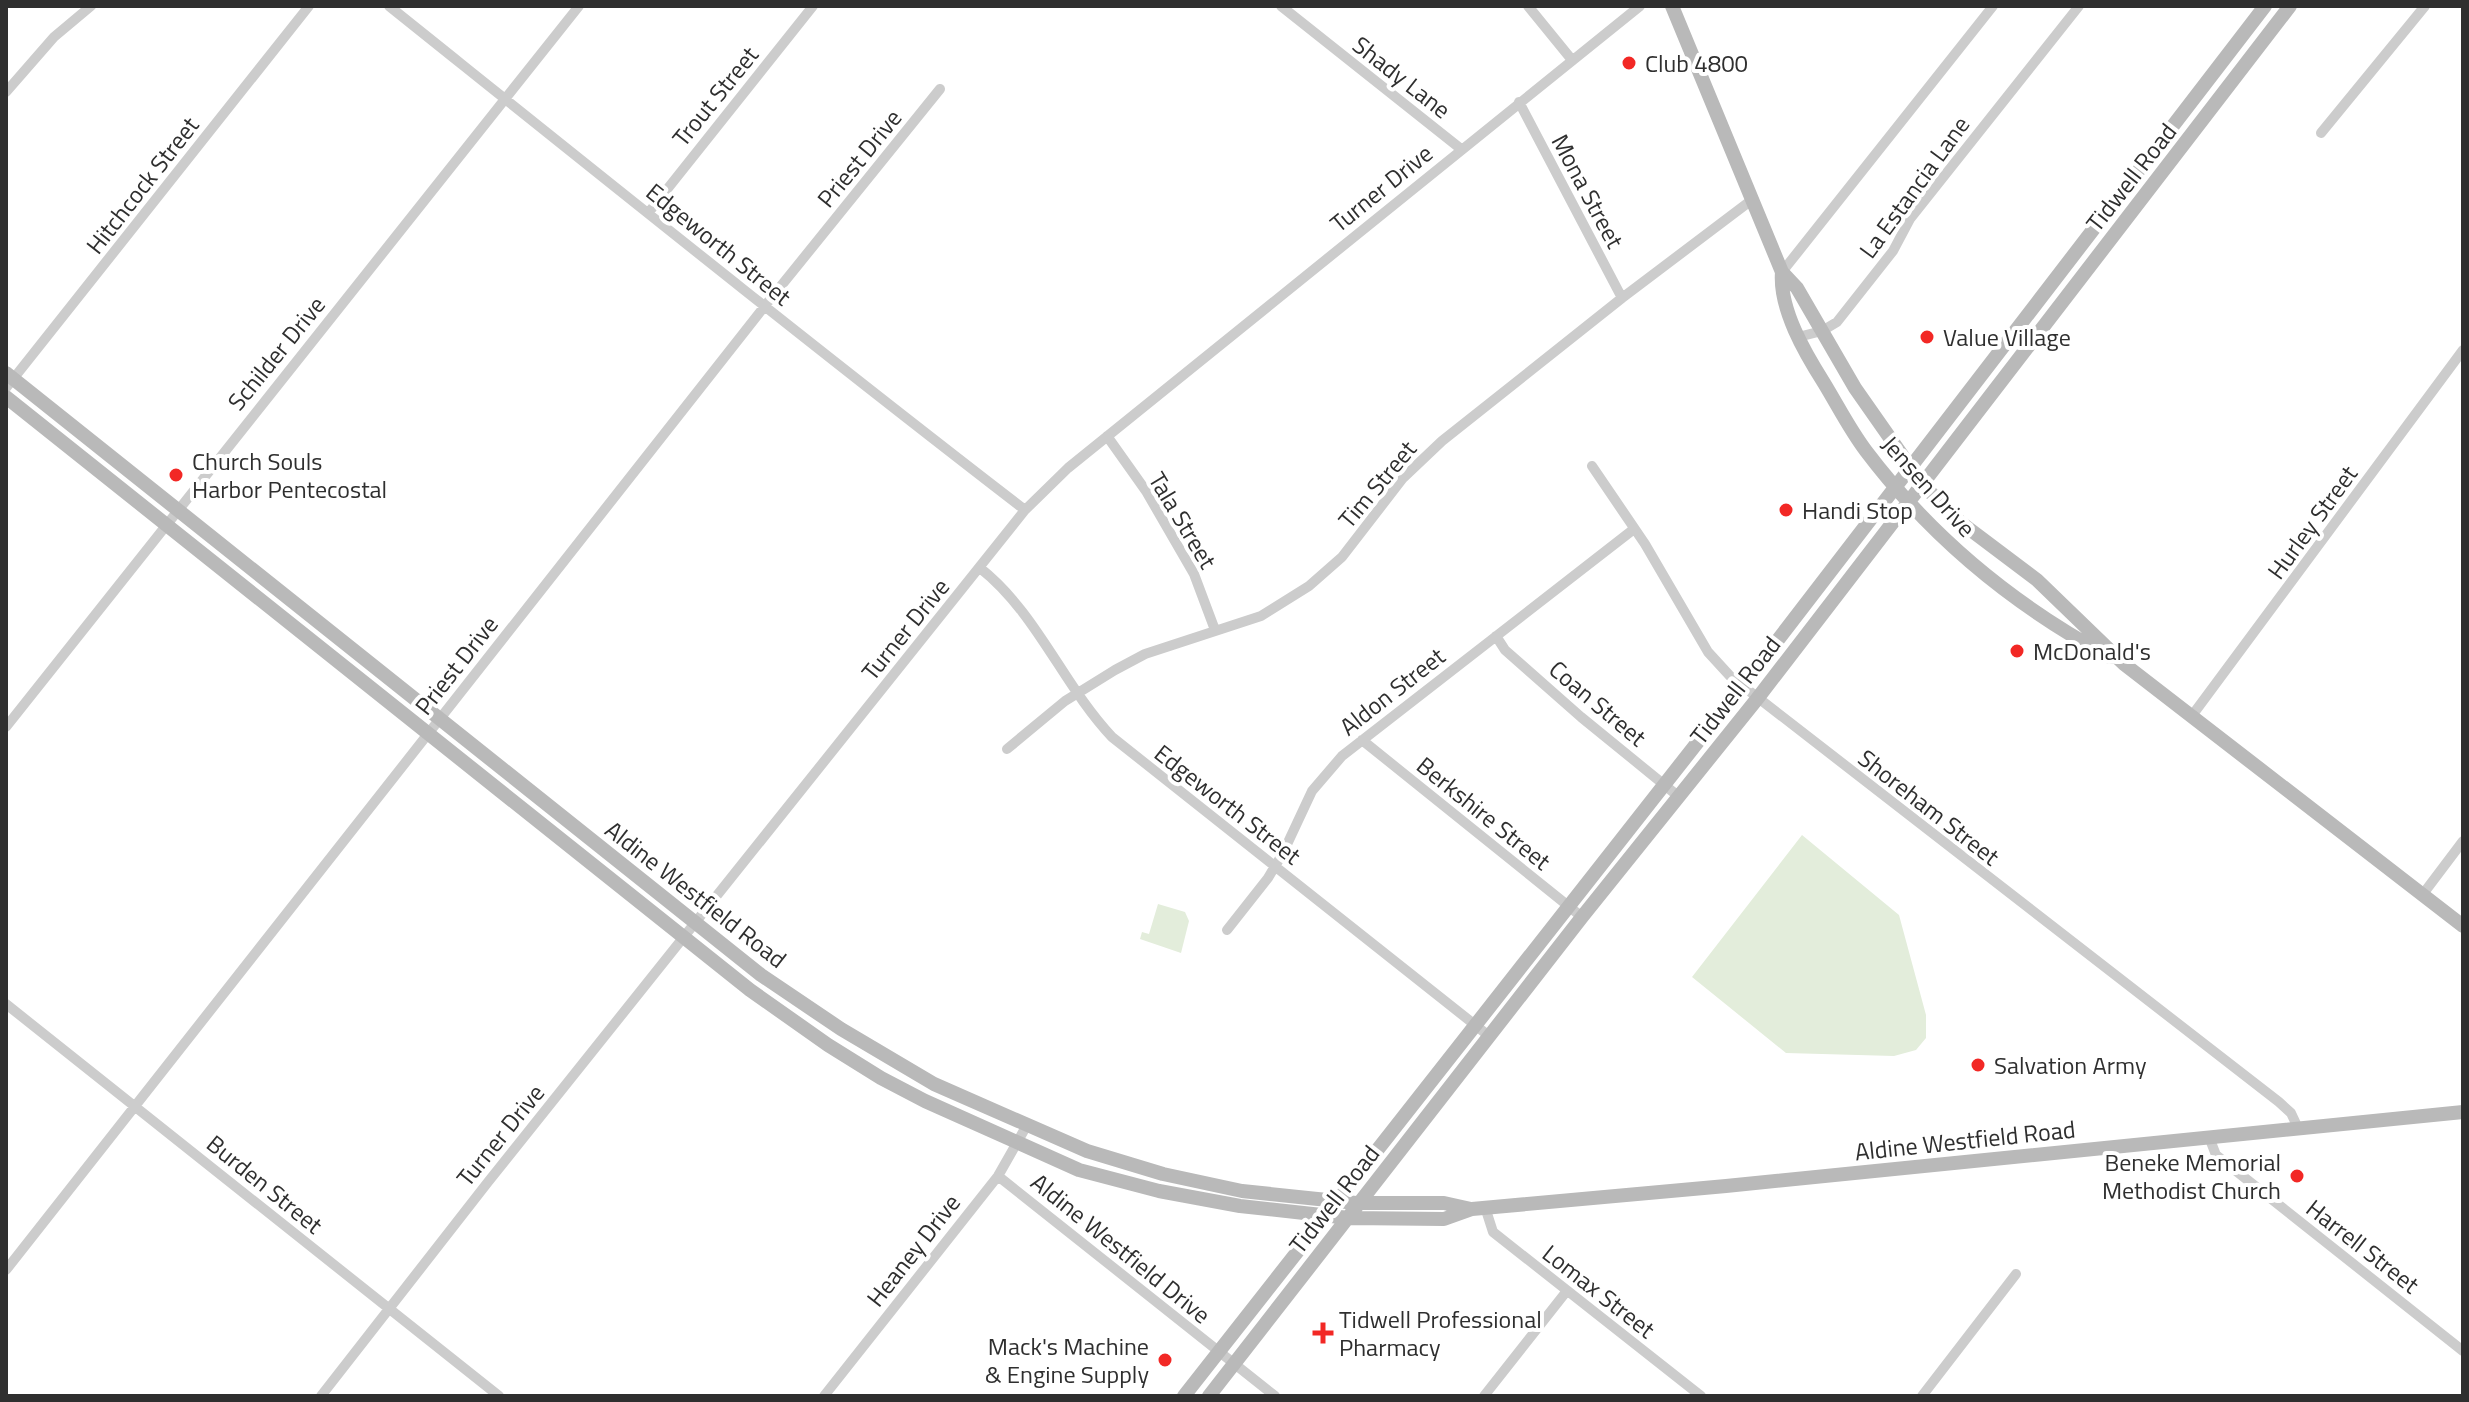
<svg xmlns="http://www.w3.org/2000/svg" width="2469" height="1402" font-family="'Titillium Web',sans-serif">
  <style>
    .green { fill: #e3eddb }
    .lines { fill: none; stroke-linecap: round; stroke-linejoin: round }
    .street { stroke: #ccc; stroke-width: 10 }
    .secondary { stroke: #b9b9b9; stroke-width: 14 }
    .poi-dot { fill: #f22825; stroke: #fff; stroke-width: 3 }
    .labels { text-anchor: middle; dominant-baseline: central; stroke-width: 8; stroke-linejoin: round; paint-order: stroke }
    .poi-label { font-size: 24px; fill: #2f2f2f; stroke: #fff; text-anchor: start }
    .street-label { font-size: 24px; fill: #2f2f2f; stroke: #fff }
  </style>
  <rect width="100%" height="100%" fill="#fff"/>
  <path class="green" d="M 1802,835 L 1899,915 L 1926,1015 L 1926,1038 L 1916,1050 L 1894,1056 L 1786,1053 L 1692,977 Z
    M 1158,904 L 1185,912 L 1189,921 L 1181,953 L 1140,939 L 1142,932 L 1149,934 Z"/>
  <g class="lines">
    <path class="street" d="M 389,6 C 600,175 811,345 1025,510
      M 1281,6 L 1461,149
      M 1528,6 L 1572,60
      M 6,92 L 54,37 L 91,6
      M 1519,102 L 1622,298
      M 2321,133 L 2425,6
      M 649,212 L 813,6
      M 1782,272 L 1993,6
      M 1798,337 L 1822,331 L 1837,322 L 1893,251 L 1910,219 L 2079,6
      M 6,388 L 309,6
      M 1107,436 L 1146,491 L 1194,574 L 1215,630
      M 1592,466 L 1645,544 L 1708,652 L 1730,676 L 2279,1102 L 2291,1113 L 2298,1128
      M 980,568 C 1037,613 1063,685 1112,737 L 1489,1036
      M 1496,636 L 1505,650 L 1581,717 L 1678,796
      M 2191,717 L 2463,350
      M 6,727 L 579,6
      M 1362,740 L 1582,917
      M 1007,749 L 1065,701 L 1115,670 L 1145,654 L 1261,616 L 1309,586 L 1342,557 L 1403,478 L 1442,441 L 1622,298 L 1753,199
      M 2423,894 L 2463,841
      M 1227,930 L 1268,878 L 1283,853 L 1312,791 L 1342,756 L 1634,529
      M 6,1004 L 499,1396
      M 2209,1137 L 2216,1155 L 2463,1351
      M 998,1176 L 1275,1396
      M 1485,1207 L 1493,1232 L 1701,1396
      M 6,1270 L 764,307 L 940,89
      M 321,1396 L 488,1182 L 1025,510 L 1068,468 L 1640,6
      M 824,1396 L 998,1176 L 1027,1125
      M 1484,1396 L 1566,1292
      M 1922,1396 L 2016,1274"/>
    <path class="secondary" d="M 1672,6 L 1782,272 L 1797,288 L 1855,388 L 1911,468 L 1923,485 L 1960,522 L 2037,580 L 2124,664 L 2463,926
      M 1782,272 C 1779,309 1805,353 1824,383 C 1838,406 1850,430 1866,451 C 1931,537 2015,606 2110,657
      M 6,373 L 761,975 L 841,1029 L 934,1084 L 1087,1151 L 1163,1174 L 1242,1191 L 1356,1203 L 1444,1203 L 1471,1209
      M 6,397 L 750,990 L 828,1045 L 881,1078 L 925,1101 L 1079,1170 L 1159,1191 L 1240,1206 L 1349,1218 L 1444,1219 L 1472,1209 L 1726,1186 L 2463,1112
      M 1184,1396 L 1774,645 L 2265,6
      M 1209,1396 L 1582,917 L 1757,699 L 2290,6"/>
  </g>
  <g class="poi-dot">
    <circle cx="1629" cy="63" r="8"/>
    <circle cx="1927" cy="337" r="8"/>
    <circle cx="176" cy="475" r="8"/>
    <circle cx="1786" cy="510" r="8"/>
    <circle cx="2017" cy="651" r="8"/>
    <circle cx="1978" cy="1065" r="8"/>
    <circle cx="2297" cy="1176" r="8"/>
    <path d="M1319 1321h8v8h8v8h-8v8h-8v-8h-8v-8h8z"/>
    <circle cx="1165" cy="1360" r="8"/>
  </g>
  <g class="labels">
    <g class="poi-label">
      <text x="1645" y="63">Club 4800</text>
      <text x="1943" y="337">Value Village</text>
      <text x="192" y="461">Church Souls<tspan x="192" dy="28">Harbor Pentecostal</tspan></text>
      <text x="1802" y="510">Handi Stop</text>
      <text x="2033" y="651">McDonald's</text>
      <text x="1994" y="1065">Salvation Army</text>
      <text x="2281" y="1162" text-anchor="end">Beneke Memorial<tspan x="2281" dy="28">Methodist Church</tspan></text>
      <text x="1339" y="1319">Tidwell Professional<tspan x="1339" dy="28">Pharmacy</tspan></text>
      <text x="1149" y="1346" text-anchor="end">Mack's Machine<tspan x="1149" dy="28">&amp; Engine Supply</tspan></text>
    </g>
    <g class="street-label">
      <text transform="translate(1402 77) rotate(38)">Shady Lane</text>
      <text transform="translate(715 96) rotate(-51)">Trout Street</text>
      <text transform="translate(859 158) rotate(-51)">Priest Drive</text>
      <text transform="translate(2131 177) rotate(-52)">Tidwell Road</text>
      <text transform="translate(142 185) rotate(-52)">Hitchcock Street</text>
      <text transform="translate(1914 187) rotate(-54)">La Estancia Lane</text>
      <text transform="translate(1381 188) rotate(-39)">Turner Drive</text>
      <text transform="translate(1588 191) rotate(62)">Mona Street</text>
      <text transform="translate(719 244) rotate(39)">Edgeworth Street</text>
      <text transform="translate(276 353) rotate(-51)">Schilder Drive</text>
      <text transform="translate(1377 484) rotate(-50)">Tim Street</text>
      <text transform="translate(1929 486) rotate(48)">Jensen Drive</text>
      <text transform="translate(1183 520) rotate(59)">Tala Street</text>
      <text transform="translate(2312 522) rotate(-54)">Hurley Street</text>
      <text transform="translate(905 629) rotate(-51)">Turner Drive</text>
      <text transform="translate(456 665) rotate(-52)">Priest Drive</text>
      <text transform="translate(1735 690) rotate(-52)">Tidwell Road</text>
      <text transform="translate(1392 691) rotate(-38)">Aldon Street</text>
      <text transform="translate(1598 703) rotate(40)">Coan Street</text>
      <text transform="translate(1228 804) rotate(38)">Edgeworth Street</text>
      <text transform="translate(1929 807) rotate(38)">Shoreham Street</text>
      <text transform="translate(1484 813) rotate(39)">Berkshire Street</text>
      <text transform="translate(696 894) rotate(38)">Aldine Westfield Road</text>
      <text transform="translate(500 1135) rotate(-51)">Turner Drive</text>
      <text transform="translate(1965 1140) rotate(-6)">Aldine Westfield Road</text>
      <text transform="translate(265 1184) rotate(39)">Burden Street</text>
      <text transform="translate(1334 1199) rotate(-52)">Tidwell Road</text>
      <text transform="translate(2363 1246) rotate(38)">Harrell Street</text>
      <text transform="translate(1121 1248) rotate(39)">Aldine Westfield Drive</text>
      <text transform="translate(913 1250) rotate(-52)">Heaney Drive</text>
      <text transform="translate(1599 1291) rotate(38)">Lomax Street</text>
    </g>
  </g>
  <rect width="2469" height="1402" fill="none" stroke="#2f2f2f" stroke-width="16"/>
</svg>
